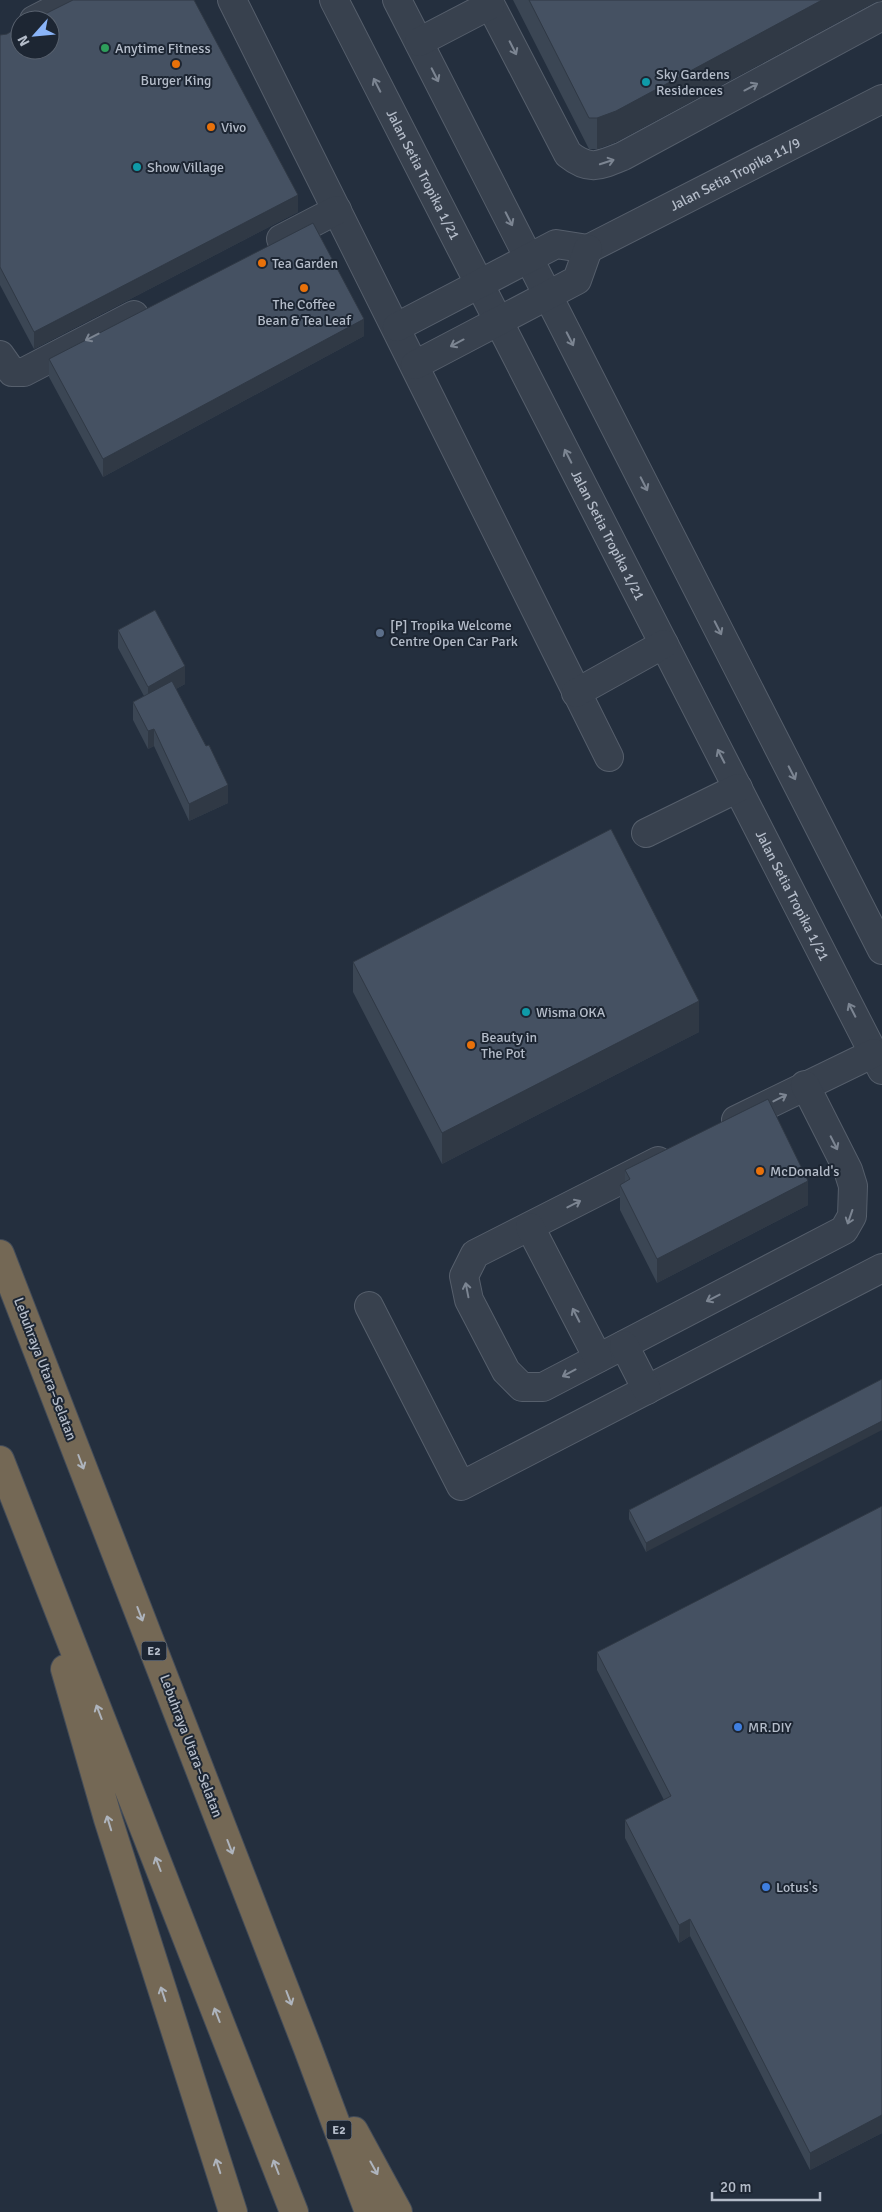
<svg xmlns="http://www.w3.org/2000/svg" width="882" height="2212" font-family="Signika,sans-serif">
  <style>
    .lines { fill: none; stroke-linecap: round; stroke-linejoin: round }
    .minor-casing { stroke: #565f6c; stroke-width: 30 }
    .highway-casing { stroke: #434c59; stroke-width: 30 }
    .minor { stroke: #38414e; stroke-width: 28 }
    .highway { stroke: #746855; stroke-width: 28 }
    .wall { fill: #3b4654 }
    .shaded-wall { fill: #303945 }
    .building { fill: #455162; stroke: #303945 }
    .oneway { stroke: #7c8592 }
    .oneway2 { stroke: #aeb4bd }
    .leisure-dot { fill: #2e9e5b; stroke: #1d2633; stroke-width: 2 }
    .food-dot { fill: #e8710a; stroke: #1d2633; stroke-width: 2 }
    .culture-dot { fill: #0f9aa8; stroke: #1d2633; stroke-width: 2 }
    .service-dot { fill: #5c6f8a; stroke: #1d2633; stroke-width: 2 }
    .shop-dot { fill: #3f7fe0; stroke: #1d2633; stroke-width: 2 }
    .labels { text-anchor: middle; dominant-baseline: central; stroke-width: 4; stroke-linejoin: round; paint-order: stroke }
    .shield { fill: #1d2633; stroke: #878f9c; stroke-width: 1 }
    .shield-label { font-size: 12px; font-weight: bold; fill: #b4bcc9 }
    .poi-label { font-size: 14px; fill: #b4bcc9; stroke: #1d2633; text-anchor: start }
    .street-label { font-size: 14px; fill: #b4bcc9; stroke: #1d2633 }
  </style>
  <rect width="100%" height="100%" fill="#242f3e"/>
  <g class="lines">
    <g class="minor-casing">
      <g id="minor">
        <path d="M 232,0 L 609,757"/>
        <path id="s1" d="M 334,0 L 882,1070"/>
        <path d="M 397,0 L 882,950"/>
        <path d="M 488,0 L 568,154 C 589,171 599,166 623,156 L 882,16"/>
        <path d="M 34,20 L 73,0"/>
        <path d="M 419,42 L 490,5"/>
        <path d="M 281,239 L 337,210"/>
        <path id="s2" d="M 588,249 L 882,99"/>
        <path d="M 397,327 L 556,244 L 588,249"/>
        <path d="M 0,355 L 12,372 L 24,372 L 134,315"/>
        <path d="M 415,365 L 577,280 L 588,249"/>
        <path d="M 576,693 L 664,644"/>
        <path d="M 646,833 L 738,788"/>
        <path d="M 736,1120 L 874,1053"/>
        <path d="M 658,1161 L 475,1254 L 464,1276 L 469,1300 L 506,1371 L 522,1387 L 543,1387 L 844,1230 L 852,1216 L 853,1186 L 848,1170 L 805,1085"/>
        <path d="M 530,1227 L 598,1358"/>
        <path d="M 369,1306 L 461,1486 L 882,1268"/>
        <path d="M 624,1345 L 647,1390"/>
      </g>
    </g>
    <g class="highway-casing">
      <path id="highway" d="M 0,1254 L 308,2049 L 369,2212
        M 0,1460 L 294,2212
        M 65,1669 L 108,1819 L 233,2212
        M 354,2131 L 398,2212"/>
    </g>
    <use href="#minor" class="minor"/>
    <use href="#highway" class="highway"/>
  </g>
  <path class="wall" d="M 513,0 L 882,0 L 882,1 L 875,2 L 616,142 L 597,149 L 589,149 Z
    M 0,35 L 298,212 L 34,349 L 0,285 Z
    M 364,336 L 103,477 L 49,377 L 49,359 Z
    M 118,630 L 185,684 L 176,689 L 228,803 L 189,821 L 154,746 L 148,749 L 133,720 L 133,702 L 144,696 L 118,648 Z
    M 353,962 L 699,1032 L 442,1164 L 353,992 Z
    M 625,1170 L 808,1205 L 657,1283 L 620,1210 L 620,1185 L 625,1182 Z
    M 882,1379 L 646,1552 L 629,1519 L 629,1510 Z
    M 882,1506 L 882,2133 L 810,2170 L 690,1936 L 679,1943 L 625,1838 L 625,1820 L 664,1800 L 597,1670 L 597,1652 Z"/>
  <path class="shaded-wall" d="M 822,0 L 882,0 L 882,1 L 875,2 L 616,142 L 597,149 L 597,118 Z
    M 298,195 L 298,212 L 34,349 L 34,332 Z
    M 364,319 L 364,336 L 103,477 L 103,459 Z
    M 185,666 L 185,684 L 148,704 L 148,687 Z
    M 154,729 L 154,746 L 148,749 L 148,731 Z
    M 228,785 L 228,803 L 189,821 L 189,804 Z
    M 699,1001 L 699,1032 L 442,1164 L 442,1133 Z
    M 808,1181 L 808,1205 L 657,1283 L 657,1259 Z
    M 882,1421 L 882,1430 L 646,1552 L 646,1543 Z
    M 690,1919 L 690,1936 L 679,1943 L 679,1925 Z
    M 882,2115 L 882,2133 L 810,2170 L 810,2153 Z"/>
  <path class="building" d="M 73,0 L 194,0 L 298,195 L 34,332 L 0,267 L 0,35 L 7,34 L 20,26 L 20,50 L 50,50 L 50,20 L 30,20 L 33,18 L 41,16 Z
    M 529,0 L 822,0 L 616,111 L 597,118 L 589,118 Z
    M 313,223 L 364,319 L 103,459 L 49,359 Z
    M 155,610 L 185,666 L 148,687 L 118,630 Z
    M 172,681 L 206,746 L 209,745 L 228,785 L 189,804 L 154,729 L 148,731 L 133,702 Z
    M 611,829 L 699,1001 L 442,1133 L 353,962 Z
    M 768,1099 L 808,1181 L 657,1259 L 620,1185 L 630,1179 L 625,1170 Z
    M 882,1379 L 882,1421 L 646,1543 L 629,1510 Z
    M 882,1506 L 882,2115 L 810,2153 L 690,1919 L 679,1925 L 625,1820 L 671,1796 L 597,1652 Z"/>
  <defs><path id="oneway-shaft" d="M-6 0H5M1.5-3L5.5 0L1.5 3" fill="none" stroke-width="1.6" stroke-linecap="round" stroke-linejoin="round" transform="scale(1.25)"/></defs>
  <g class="oneway">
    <use href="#oneway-shaft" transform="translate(513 48) rotate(63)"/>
    <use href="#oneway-shaft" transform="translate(435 75) rotate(63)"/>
    <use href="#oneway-shaft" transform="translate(377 85) rotate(-117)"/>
    <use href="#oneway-shaft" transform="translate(751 87) rotate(-28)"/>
    <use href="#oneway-shaft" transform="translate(607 162) rotate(-18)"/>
    <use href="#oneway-shaft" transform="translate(509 219) rotate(63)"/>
    <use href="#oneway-shaft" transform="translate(92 337) rotate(153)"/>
    <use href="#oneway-shaft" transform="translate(570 339) rotate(63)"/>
    <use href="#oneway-shaft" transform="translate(457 343) rotate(152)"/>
    <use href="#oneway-shaft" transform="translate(568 456) rotate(-117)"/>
    <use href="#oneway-shaft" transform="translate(644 484) rotate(63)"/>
    <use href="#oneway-shaft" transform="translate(718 628) rotate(63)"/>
    <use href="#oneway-shaft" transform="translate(721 756) rotate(-117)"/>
    <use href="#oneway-shaft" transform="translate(792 773) rotate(63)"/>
    <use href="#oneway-shaft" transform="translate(852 1010) rotate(-117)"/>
    <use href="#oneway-shaft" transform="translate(780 1098) rotate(-27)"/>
    <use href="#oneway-shaft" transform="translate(834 1143) rotate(63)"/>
    <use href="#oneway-shaft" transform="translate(574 1204) rotate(-27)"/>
    <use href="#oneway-shaft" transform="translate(850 1217) rotate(109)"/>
    <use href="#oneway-shaft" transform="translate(467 1290) rotate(-101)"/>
    <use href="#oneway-shaft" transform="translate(713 1298) rotate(153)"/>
    <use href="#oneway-shaft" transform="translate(576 1315) rotate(-117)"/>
    <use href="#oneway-shaft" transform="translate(569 1373) rotate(152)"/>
  </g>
  <g class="oneway2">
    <use href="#oneway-shaft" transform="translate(81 1462) rotate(69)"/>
    <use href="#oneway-shaft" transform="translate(140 1614) rotate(69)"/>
    <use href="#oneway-shaft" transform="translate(99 1712) rotate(-111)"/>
    <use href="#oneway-shaft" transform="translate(109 1823) rotate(-107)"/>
    <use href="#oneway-shaft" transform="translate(230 1847) rotate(69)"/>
    <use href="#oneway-shaft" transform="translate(158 1864) rotate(-111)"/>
    <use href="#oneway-shaft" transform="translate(163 1994) rotate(-108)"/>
    <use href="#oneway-shaft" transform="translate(289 1998) rotate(69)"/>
    <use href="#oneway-shaft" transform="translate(217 2015) rotate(-111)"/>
    <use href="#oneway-shaft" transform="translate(218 2166) rotate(-108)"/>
    <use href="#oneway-shaft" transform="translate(276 2167) rotate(-111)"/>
    <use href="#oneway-shaft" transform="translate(374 2168) rotate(61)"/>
  </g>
  <circle class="leisure-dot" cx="105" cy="48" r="5"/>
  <g class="food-dot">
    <circle cx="176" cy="64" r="5"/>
    <circle cx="211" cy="127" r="5"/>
    <circle cx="262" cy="263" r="5"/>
    <circle cx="304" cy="288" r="5"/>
    <circle cx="471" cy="1045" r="5"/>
    <circle cx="760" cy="1171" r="5"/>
  </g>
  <g class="culture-dot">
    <circle cx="646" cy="82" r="5"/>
    <circle cx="137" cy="167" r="5"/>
    <circle cx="526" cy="1012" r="5"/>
  </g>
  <circle class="service-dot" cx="380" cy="633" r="5"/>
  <g class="shop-dot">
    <circle cx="738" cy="1727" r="5"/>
    <circle cx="766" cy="1887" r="5"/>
  </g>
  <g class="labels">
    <g class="shield">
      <rect x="141.5" y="1641.5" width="25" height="19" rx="4"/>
      <rect x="326.5" y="2120.5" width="25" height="19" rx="4"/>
    </g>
    <g class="shield-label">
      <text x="154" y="1651">E2</text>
      <text x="339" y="2130">E2</text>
    </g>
    <g class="poi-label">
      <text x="115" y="48">Anytime Fitness</text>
      <text x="656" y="74">Sky Gardens<tspan x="656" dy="16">Residences</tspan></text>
      <text x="176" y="80" text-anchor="middle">Burger King</text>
      <text x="221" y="127">Vivo</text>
      <text x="147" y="167">Show Village</text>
      <text x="272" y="263">Tea Garden</text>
      <text x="304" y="304" text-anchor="middle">The Coffee<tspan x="304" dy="16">Bean &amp; Tea Leaf</tspan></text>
      <text x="390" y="625">[P] Tropika Welcome<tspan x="390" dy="16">Centre Open Car Park</tspan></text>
      <text x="536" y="1012">Wisma OKA</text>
      <text x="481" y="1037">Beauty in<tspan x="481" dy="16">The Pot</tspan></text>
      <text x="770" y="1171">McDonald's</text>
      <text x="748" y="1727">MR.DIY</text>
      <text x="776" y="1887">Lotus's</text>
    </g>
    <g class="street-label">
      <text stroke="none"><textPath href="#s1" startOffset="196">Jalan Setia Tropika 1/21</textPath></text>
      <text stroke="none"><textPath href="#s2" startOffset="165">Jalan Setia Tropika 11/9</textPath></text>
      <text stroke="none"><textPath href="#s1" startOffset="601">Jalan Setia Tropika 1/21</textPath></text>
      <text stroke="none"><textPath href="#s1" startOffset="1006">Jalan Setia Tropika 1/21</textPath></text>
      <text transform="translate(45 1369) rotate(69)">Lebuhraya Utara–Selatan</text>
      <text transform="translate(191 1746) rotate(69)">Lebuhraya Utara–Selatan</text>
    </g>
  </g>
  <g transform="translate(35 35) rotate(243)"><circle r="24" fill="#1d2633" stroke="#59626f"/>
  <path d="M0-4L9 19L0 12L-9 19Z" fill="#8ab4f8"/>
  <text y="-8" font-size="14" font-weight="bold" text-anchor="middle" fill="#b4bcc9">N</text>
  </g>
  <path d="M712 2192v8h108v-8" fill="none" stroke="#b4bcc9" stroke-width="2.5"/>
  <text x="720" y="2192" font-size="15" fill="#b4bcc9" stroke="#1d2633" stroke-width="4" paint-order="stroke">20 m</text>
</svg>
